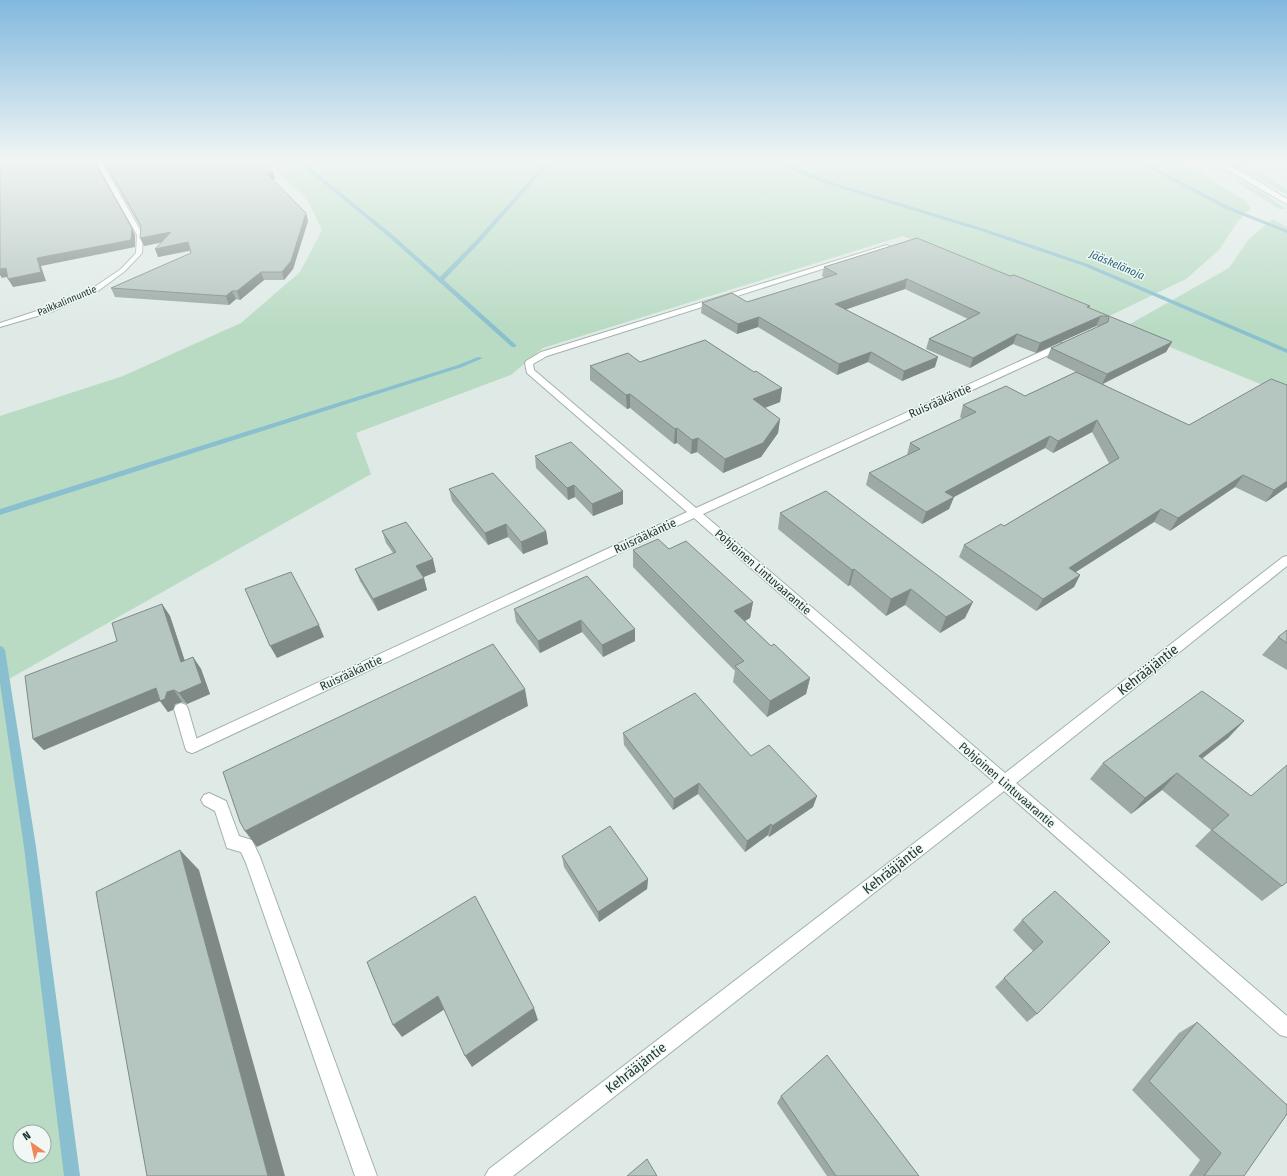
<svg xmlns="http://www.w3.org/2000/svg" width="1287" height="1176" font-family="'Fira Sans Condensed',sans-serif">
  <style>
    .green { fill: #b9dbc4; fill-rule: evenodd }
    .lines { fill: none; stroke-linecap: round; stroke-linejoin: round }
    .stream { fill: #89bfce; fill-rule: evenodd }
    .lane-casing { stroke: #a2b1ad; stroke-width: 2 }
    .street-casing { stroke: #a2b1ad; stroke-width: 2 }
    .lane { fill: #fff; fill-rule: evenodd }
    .street { fill: #fff; fill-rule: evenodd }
    .wall { fill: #9ca9a4 }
    .shaded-wall { fill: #7f8a86 }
    .building { fill: #b5c5bf; stroke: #7f8a86 }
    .labels { text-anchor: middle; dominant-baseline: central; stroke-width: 3; stroke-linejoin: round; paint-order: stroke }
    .far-street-label { font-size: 10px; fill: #213934; stroke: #f0f7f4 }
    .far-water-label { font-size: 11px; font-style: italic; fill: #1e5f73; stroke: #f0f7f4 }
    .street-label { font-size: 12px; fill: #213934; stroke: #f0f7f4 }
    .near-street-label { font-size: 14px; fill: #213934; stroke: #f0f7f4 }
  </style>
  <rect width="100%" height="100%" fill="#dfeae6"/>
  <path class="green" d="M 266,161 L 736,161 L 733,168 L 739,161 L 1182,161 L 1243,199 L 1251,208 L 1238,221 L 1219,250 L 1186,279 L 1103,319 L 903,236 L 543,348 L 511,375 L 356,433 L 371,474 L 9,679 L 72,1176 L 0,1176 L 0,416 L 123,376 L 241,323 L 300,272 L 322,230 L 307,199 ZM 20,1132 L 44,1132 L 44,1156 L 20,1156 Z
    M 1227,161 C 1246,161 1270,179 1287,189 L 1287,195 Z
    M 1235,181 C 1248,181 1275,201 1286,209 L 1279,209 Z
    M 1273,219 L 1287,227 L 1287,395 L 1123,328 L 1229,268 L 1248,240 Z"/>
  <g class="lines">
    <path class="stream" d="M 297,161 L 302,161 L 394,236 L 440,277 L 478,238 L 547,161 L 551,161 L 482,240 L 444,280 L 516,345 L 516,347 L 512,347 L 390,238 Z
      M 771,161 L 777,161 L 831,182 L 985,229 L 1088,264 L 1287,349 L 1287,353 L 1084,266 L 981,231 L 827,184 Z
      M 1136,161 L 1141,161 L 1230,207 L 1287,230 L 1287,233 L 1226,209 Z
      M 478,357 L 483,358 L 462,367 L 0,515 L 0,509 L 458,365 Z
      M 0,646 L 3,647 L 5,650 L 36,847 L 80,1176 L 64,1176 L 24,847 L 0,683 Z"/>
    <g class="lane-casing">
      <path id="lane" d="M 181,703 L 186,705 L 188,709 L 199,747 L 197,751 L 192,753 L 187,751 L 185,747 L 174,709 L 176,705 Z
        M 209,793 L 226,801 L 239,836 L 252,840 L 260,857 L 377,1176 L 355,1176 L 246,863 L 241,852 L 227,848 L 215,811 L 204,805 L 201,800 L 204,795 Z"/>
    </g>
    <g class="street-casing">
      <path id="street" d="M 95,161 L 101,161 L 143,235 L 142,253 L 125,271 L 98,291 L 51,312 L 0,327 L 0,323 L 46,308 L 93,288 L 121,269 L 136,253 L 137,235 Z
        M 1211,161 C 1230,161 1270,189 1287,199 L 1287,204 Z
        M 887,245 L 890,247 L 889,248 L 547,356 L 533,364 L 534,370 L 696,508 L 1060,343 L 1066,343 L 1067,345 L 1066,347 L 703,514 L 1005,773 L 1283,557 L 1287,556 L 1287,566 L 1016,783 L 1287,1016 L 1287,1037 L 1280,1035 L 1004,791 L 513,1176 L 485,1176 L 489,1169 L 994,782 L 694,518 L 197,751 L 192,753 L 187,751 L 185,747 L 187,743 L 687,512 L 527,373 L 525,363 L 526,361 L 541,352 Z"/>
    </g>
    <use href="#lane" class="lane"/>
    <use href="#street" class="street"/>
  </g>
  <path class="wall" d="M 103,161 L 263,161 L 273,172 L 275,179 L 272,180 L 306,213 L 308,221 L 293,269 L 284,280 L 264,280 L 240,300 L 236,299 L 229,305 L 115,297 L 111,288 L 191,253 L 190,251 L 158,257 L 161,242 L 144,246 L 141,228 Z
    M 824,267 L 1010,276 L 1090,306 L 1089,308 L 1172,342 L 1166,352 L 1103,384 L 1287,487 L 1266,502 L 1235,487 L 1170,531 L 1154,522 L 1076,572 L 1080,575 L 1074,587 L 1036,611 L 959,557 L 964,545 L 1004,526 L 1109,463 L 1092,432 L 1053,453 L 1045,448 L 954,497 L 949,509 L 922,524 L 866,485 L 869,473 L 907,455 L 910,443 L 963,419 L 960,417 L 963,405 L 1025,396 L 1076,372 L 1047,358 L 1051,348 L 1101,326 L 1096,326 L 1036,353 L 1013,344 L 970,368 L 926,349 L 929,339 L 968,319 L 905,289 L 846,309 L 935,367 L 902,381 L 868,362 L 837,375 L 758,327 L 737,334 L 701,313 L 702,303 L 747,302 L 824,278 L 822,276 Z
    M 640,362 L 754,372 L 782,388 L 780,402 L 765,408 L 780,419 L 778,433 L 761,457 L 723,473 L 697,452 L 691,454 L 677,443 L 674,444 L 630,408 L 627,409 L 590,380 L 590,366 Z
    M 535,456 L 623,504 L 593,516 L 575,497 L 568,500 L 536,468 Z
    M 449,489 L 546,531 L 548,544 L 523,554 L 508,537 L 488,545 L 452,501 Z
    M 780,513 L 965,618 L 940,633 L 905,605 L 886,616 L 850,585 L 848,586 L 778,529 Z
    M 382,531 L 436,572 L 423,577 L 427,590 L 378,611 L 360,581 L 355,569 L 393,553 L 386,543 Z
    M 669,549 L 753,602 L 750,618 L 745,621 L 771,646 L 810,678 L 806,694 L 767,717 L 733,682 L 735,671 L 633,567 L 633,550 Z
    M 162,604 L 170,616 L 185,661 L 193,657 L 201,669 L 210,694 L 187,704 L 182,702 L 175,704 L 173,710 L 168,712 L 160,701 L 44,750 L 33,739 L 117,641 Z
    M 514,609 L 635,629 L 635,641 L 603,657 L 582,632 L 540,653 L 516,622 Z
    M 1287,630 L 1287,670 L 1262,655 L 1278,637 Z
    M 1244,721 L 1228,738 L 1202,759 L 1251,796 L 1282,886 L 1262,901 L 1195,846 L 1211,830 L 1162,790 L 1131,814 L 1090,779 L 1103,763 Z
    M 623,733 L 751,756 L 817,796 L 813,807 L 769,837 L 768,835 L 745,852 L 698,794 L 673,810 L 624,745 Z
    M 562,856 L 648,879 L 647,889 L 599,922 L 564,867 Z
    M 1055,891 L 1037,1014 L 1027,1022 L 995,987 L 1004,978 L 1033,951 L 1013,930 L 1022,920 Z
    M 1197,1022 L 1244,1176 L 1189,1176 L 1200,1160 L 1132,1090 L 1179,1033 Z
    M 781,1096 L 919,1176 L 827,1176 L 777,1103 Z"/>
  <path class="shaded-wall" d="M 273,172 L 275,179 L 268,180 L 266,173 Z
    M 306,213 L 308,221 L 293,269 L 284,280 L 282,272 Z
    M 132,228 L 135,235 L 135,247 L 41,266 L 46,281 L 13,287 L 8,279 L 37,258 Z
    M 171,232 L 174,240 L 144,246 L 140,238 Z
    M 188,242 L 191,250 L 158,257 L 155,249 Z
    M 6,268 L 11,276 L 2,278 L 0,275 L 0,269 Z
    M 261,272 L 264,280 L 240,300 L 237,291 Z
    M 907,279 L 905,289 L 833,314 L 835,304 Z
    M 232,291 L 236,299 L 229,305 L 226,296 Z
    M 1101,316 L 1096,326 L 1036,353 L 1040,343 Z
    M 759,317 L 758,327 L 737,334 L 738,324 Z
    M 1017,334 L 1013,344 L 970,368 L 973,358 Z
    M 1172,342 L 1166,352 L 1102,384 L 1107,374 Z
    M 871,352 L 868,362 L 837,375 L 839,364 Z
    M 938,357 L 935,367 L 902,381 L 904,371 Z
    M 782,388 L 780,402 L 751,413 L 753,399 Z
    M 630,394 L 630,408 L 627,409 L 626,395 Z
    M 780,419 L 778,433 L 761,457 L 723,473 L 725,459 Z
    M 1097,420 L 1092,432 L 1053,453 L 1058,441 Z
    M 677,428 L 677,443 L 674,444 L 675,429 Z
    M 1050,436 L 1045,448 L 954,497 L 949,509 L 922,524 L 926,512 L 945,492 Z
    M 698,438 L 697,452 L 691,454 L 692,440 Z
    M 1243,475 L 1235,487 L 1170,531 L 1178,518 Z
    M 1287,481 L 1287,487 L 1266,502 L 1274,490 Z
    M 574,485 L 575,497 L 568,500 L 567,488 Z
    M 623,491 L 623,504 L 593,516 L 592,504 Z
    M 1161,509 L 1154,522 L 1063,580 L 1069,568 Z
    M 506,524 L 508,537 L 488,545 L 485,533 Z
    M 546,531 L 548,544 L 523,554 L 521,542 Z
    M 433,559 L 436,572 L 419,579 L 416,566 Z
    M 854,569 L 850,585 L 848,586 L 852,570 Z
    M 1080,575 L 1074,587 L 1036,611 L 1043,599 Z
    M 424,578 L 427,590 L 378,611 L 373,599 Z
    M 911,589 L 905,605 L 886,616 L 891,599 Z
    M 753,602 L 750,618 L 732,628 L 734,611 Z
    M 973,602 L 965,618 L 940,633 L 946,617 Z
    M 162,604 L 170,616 L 189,674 L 181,662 Z
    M 581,620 L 582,632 L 540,653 L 538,641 Z
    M 319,625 L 324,637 L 277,658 L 270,646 Z
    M 635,629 L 635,641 L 603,657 L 602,645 Z
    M 193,657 L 201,669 L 210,694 L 187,704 L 179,693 Z
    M 810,678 L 806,694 L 767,717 L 770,701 Z
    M 156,688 L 167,692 L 174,690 L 182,702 L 175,704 L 173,710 L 168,712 L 160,701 L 44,750 L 33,739 Z
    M 525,689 L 528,706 L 257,847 L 245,831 Z
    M 1244,721 L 1228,738 L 1183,773 L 1199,756 Z
    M 1177,773 L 1162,790 L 1131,814 L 1145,798 Z
    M 699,783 L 698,794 L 673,810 L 674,799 Z
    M 817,796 L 813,807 L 769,837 L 772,826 Z
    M 771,824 L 768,835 L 745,852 L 747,841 Z
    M 180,850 L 199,870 L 285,1176 L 268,1176 Z
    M 648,879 L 647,889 L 599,922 L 598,912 Z
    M 438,996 L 445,1009 L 402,1037 L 393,1025 Z
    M 534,1008 L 538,1020 L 472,1067 L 465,1056 Z"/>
  <path class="building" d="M 0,161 L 94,161 L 132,228 L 131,240 L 37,258 L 41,272 L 8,279 L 6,268 L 0,269 Z
    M 104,161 L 263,161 L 273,172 L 266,173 L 306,213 L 291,261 L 282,272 L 261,272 L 237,291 L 232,291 L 226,296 L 111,288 L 191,253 L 188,242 L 155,249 L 171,232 L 140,238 L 141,226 Z
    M 917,238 L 1010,276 L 1014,275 L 1090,306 L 1087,307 L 1172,342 L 1107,374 L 1051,348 L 1108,322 L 1109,317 L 1107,316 L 1101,316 L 1040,343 L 1017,334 L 973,358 L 929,339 L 980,313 L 907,279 L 835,304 L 938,357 L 904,371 L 871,352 L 839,364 L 759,317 L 738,324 L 702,303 L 732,293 L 747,302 L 837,274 L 824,267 Z
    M 705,340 L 754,372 L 756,371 L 782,388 L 753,399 L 780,419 L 763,443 L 725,459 L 698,438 L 692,440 L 677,428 L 675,429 L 630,394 L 626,395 L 590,366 L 628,353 L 640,362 Z
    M 1076,372 L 1189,425 L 1271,379 L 1287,385 L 1287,481 L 1274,490 L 1243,475 L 1178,518 L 1161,509 L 1069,568 L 1080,575 L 1043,599 L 964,545 L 1001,524 L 1004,526 L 1119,458 L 1097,420 L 1058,441 L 1050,436 L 945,492 L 954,497 L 926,512 L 869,473 L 920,449 L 910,443 L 976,412 L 963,405 L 1006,386 L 1025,396 Z
    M 571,442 L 623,491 L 592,504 L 574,485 L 567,488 L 535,456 Z
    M 493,473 L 546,531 L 521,542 L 506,524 L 485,533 L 449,489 Z
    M 826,491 L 973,602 L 946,617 L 911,589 L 891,599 L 854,569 L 852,570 L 780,513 Z
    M 406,522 L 433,559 L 416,566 L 424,578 L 373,599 L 355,569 L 396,552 L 382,531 Z
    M 658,539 L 669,549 L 686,541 L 753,602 L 734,611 L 771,646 L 774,644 L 810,678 L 770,701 L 735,666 L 744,661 L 633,550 Z
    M 291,572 L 319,625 L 270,646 L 245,589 Z
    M 587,576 L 635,629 L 602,645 L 581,620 L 538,641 L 514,609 Z
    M 162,604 L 181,662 L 193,657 L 202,683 L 179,693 L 174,690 L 167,692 L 165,699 L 160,701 L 156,688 L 33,739 L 25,676 L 117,641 L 112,623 Z
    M 1287,630 L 1287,643 L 1278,637 Z
    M 493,644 L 525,689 L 245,831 L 240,822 L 223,772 Z
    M 1202,691 L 1244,721 L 1199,756 L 1251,796 L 1287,765 L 1287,882 L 1282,886 L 1212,830 L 1229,815 L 1177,773 L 1145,798 L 1103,763 Z
    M 695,693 L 751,756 L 769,745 L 817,796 L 772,826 L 771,824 L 747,841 L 699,783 L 674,799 L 623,733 Z
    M 610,826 L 648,879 L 598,912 L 562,856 Z
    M 180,850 L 268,1176 L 147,1176 L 96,892 Z
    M 1055,891 L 1110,942 L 1037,1014 L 1004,978 L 1043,942 L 1022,920 Z
    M 475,896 L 534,1008 L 465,1056 L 438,996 L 393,1025 L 367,962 Z
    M 1197,1022 L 1287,1105 L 1287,1114 L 1244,1176 L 1204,1176 L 1221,1153 L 1149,1081 Z
    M 827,1055 L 919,1176 L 836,1176 L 781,1096 Z
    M 647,1159 L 657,1176 L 627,1176 Z"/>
  <linearGradient id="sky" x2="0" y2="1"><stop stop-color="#82b8de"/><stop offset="0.49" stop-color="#f1f6f4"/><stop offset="1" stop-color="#f1f6f4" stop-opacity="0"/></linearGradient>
  <rect width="1287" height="326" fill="url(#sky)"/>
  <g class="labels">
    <g class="far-street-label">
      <text transform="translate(67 301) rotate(-23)">Paikkalinnuntie</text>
    </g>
    <g class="far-water-label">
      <text transform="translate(1117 265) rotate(23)">Jääskelänoja</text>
    </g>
    <g class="street-label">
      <text transform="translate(940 401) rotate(-24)">Ruisrääkäntie</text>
      <text transform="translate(645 536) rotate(-25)">Ruisrääkäntie</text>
      <text transform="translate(763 572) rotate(41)">Pohjoinen Lintuvaarantie</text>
      <text transform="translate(351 673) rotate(-25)">Ruisrääkäntie</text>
      <text transform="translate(1007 785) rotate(41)">Pohjoinen Lintuvaarantie</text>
    </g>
    <g class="near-street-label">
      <text transform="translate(1148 670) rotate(-38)">Kehrääjäntie</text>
      <text transform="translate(893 869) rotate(-38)">Kehrääjäntie</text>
      <text transform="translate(636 1068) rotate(-38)">Kehrääjäntie</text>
    </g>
  </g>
  <g transform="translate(32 1144) rotate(326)"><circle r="19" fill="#f0f7f4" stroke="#9daba7"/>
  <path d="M0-3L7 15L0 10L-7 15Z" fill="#ed885b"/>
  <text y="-6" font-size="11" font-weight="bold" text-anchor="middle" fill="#213934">N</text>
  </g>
</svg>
